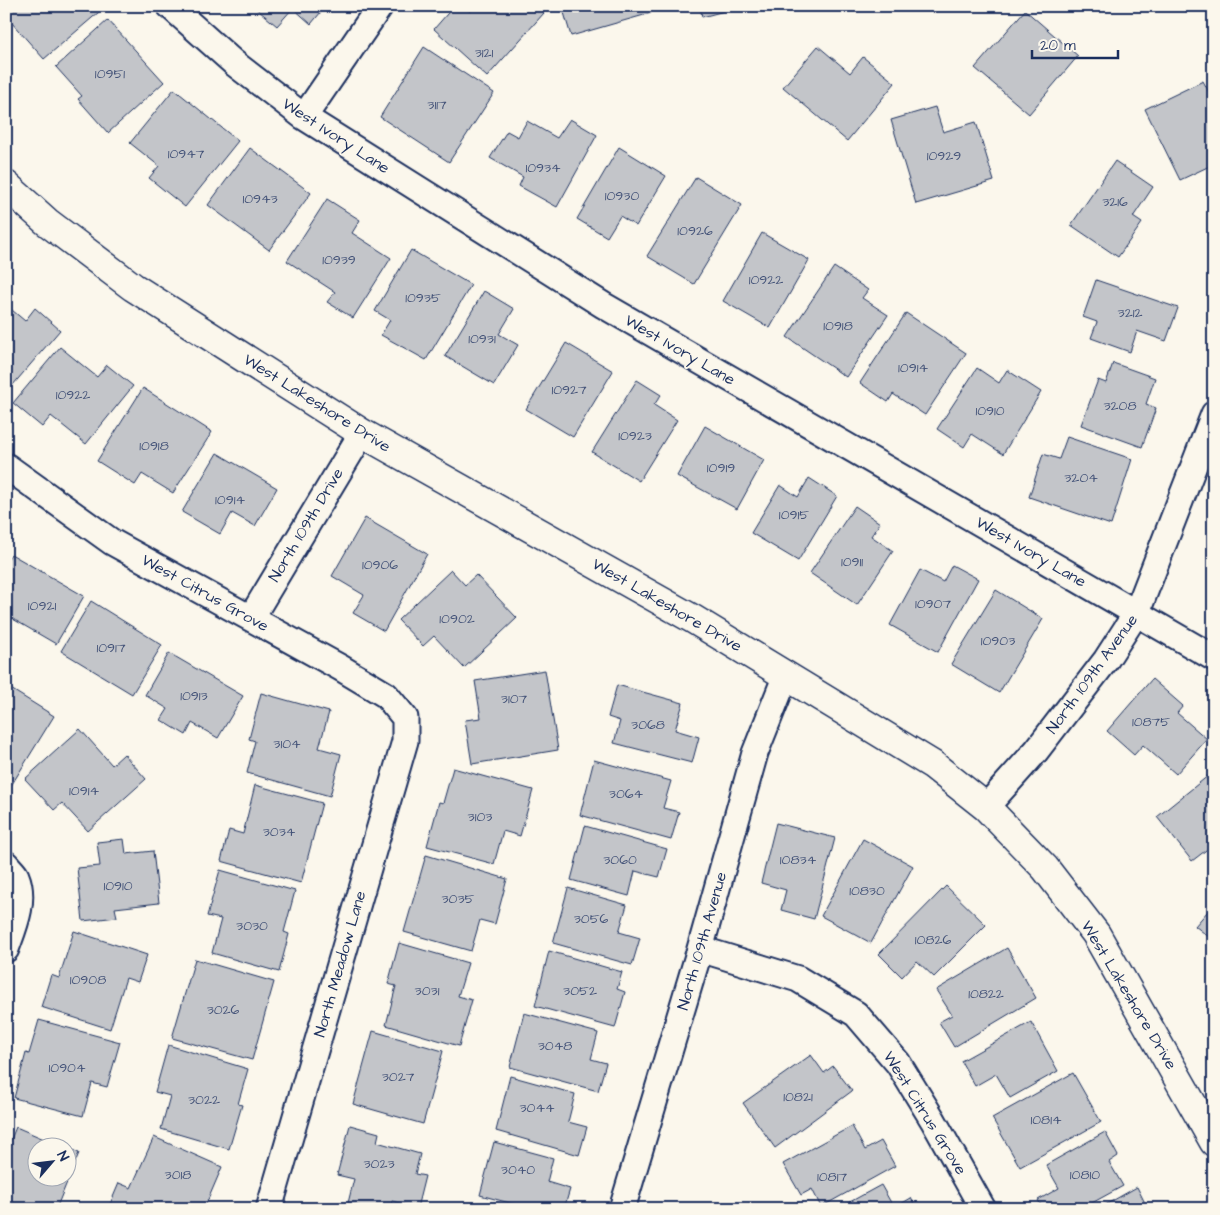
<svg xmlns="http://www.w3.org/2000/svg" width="1220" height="1215" font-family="'Architects Daughter',sans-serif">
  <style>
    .building { fill: #c3c5c9; stroke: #1b2f5e }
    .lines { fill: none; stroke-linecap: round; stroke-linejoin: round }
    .minor-casing { stroke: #1b2f5e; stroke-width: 29 }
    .tertiary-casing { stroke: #1b2f5e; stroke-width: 31 }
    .minor { stroke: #fbf7ec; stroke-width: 25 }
    .tertiary { stroke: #fbf7ec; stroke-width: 28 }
    .labels { text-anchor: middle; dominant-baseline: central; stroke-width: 4; stroke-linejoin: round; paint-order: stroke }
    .number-label { font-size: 14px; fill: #455479 }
    .street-label { font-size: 16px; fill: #1b2f5e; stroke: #fbf7ec }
  </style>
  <rect width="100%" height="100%" fill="#fbf7ec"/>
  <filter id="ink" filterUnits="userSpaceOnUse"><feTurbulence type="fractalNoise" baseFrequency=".02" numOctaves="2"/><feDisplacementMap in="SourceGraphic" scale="10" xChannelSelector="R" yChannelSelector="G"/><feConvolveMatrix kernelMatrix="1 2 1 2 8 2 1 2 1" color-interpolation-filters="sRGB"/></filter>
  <g filter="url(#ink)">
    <path class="building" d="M 6,6 L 94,6 L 99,12 L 44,59 L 11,22 L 6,26 Z
      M 253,6 L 326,6 L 311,24 L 293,8 L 277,26 Z
      M 454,6 L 465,6 L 470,12 L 475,6 L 536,6 L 544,13 L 487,77 L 434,29 Z
      M 562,6 L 649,6 L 651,13 L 571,36 Z
      M 700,6 L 743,6 L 702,17 Z
      M 791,6 L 840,6 L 791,10 Z
      M 1025,10 L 1078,56 L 1029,114 L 975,68 Z
      M 108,20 L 164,82 L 108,133 L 78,99 L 82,96 L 56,67 Z
      M 818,46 L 850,73 L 863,57 L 895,83 L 847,141 L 783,87 Z
      M 424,47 L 494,93 L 449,162 L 380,117 Z
      M 1203,81 L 1214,101 L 1214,164 L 1180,180 L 1145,109 Z
      M 174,89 L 238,141 L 185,207 L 149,178 L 159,166 L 130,143 Z
      M 935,107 L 943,132 L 976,122 L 994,181 L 916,204 L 891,120 Z
      M 570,119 L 597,135 L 557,207 L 519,186 L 523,177 L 490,158 L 507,131 L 518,137 L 527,121 L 557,138 Z
      M 619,147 L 666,176 L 636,226 L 620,216 L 607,237 L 577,219 Z
      M 250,148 L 311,193 L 269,250 L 208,205 Z
      M 1115,161 L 1153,187 L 1133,217 L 1142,223 L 1118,257 L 1071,225 Z
      M 696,177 L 742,205 L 694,284 L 647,256 Z
      M 327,199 L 360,220 L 352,233 L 391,258 L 353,318 L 327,302 L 335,292 L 287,261 Z
      M 762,233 L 809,260 L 770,328 L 723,301 Z
      M 411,250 L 471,285 L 426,360 L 381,335 L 390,320 L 375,311 Z
      M 834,267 L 868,290 L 862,298 L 888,315 L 846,377 L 787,337 Z
      M 1096,280 L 1178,308 L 1166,341 L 1137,331 L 1130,352 L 1091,338 L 1097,322 L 1083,317 Z
      M 484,291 L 514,309 L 499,334 L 518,345 L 494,385 L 445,356 Z
      M 6,305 L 25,321 L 35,308 L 60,330 L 12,386 L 6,381 Z
      M 906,313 L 966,353 L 925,415 L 893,394 L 888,402 L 860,383 Z
      M 566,343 L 613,371 L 573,437 L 526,409 Z
      M 60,347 L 97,377 L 107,365 L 133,386 L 86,444 L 51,416 L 42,427 L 13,403 Z
      M 1113,363 L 1155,378 L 1146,404 L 1156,408 L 1142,447 L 1081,425 L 1098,380 L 1106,383 Z
      M 977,368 L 999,383 L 1007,370 L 1041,392 L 1003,454 L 972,434 L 964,447 L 937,429 Z
      M 637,380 L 661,395 L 654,405 L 677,420 L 639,481 L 592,452 Z
      M 143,388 L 212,432 L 173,493 L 142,474 L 135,485 L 97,461 Z
      M 705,426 L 764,460 L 737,509 L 677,476 Z
      M 1067,437 L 1132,459 L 1111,525 L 1029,497 L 1043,454 L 1059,459 Z
      M 217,453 L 277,488 L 255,526 L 232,513 L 220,534 L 182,512 Z
      M 809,478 L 837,496 L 798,561 L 751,533 L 780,485 L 798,497 Z
      M 855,506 L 880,523 L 871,536 L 893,551 L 857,605 L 810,573 Z
      M 365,518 L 427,554 L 384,631 L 353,613 L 364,595 L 332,576 Z
      M 11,554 L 84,596 L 56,644 L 6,615 L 6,562 Z
      M 952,565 L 978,579 L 938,652 L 890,625 L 920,570 L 943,582 Z
      M 451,570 L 465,585 L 476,575 L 517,618 L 464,668 L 434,636 L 423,646 L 398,620 Z
      M 996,590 L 1043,619 L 999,693 L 951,664 Z
      M 91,601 L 162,645 L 132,694 L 61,651 Z
      M 169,653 L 243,696 L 218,738 L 192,723 L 186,735 L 161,720 L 168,709 L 145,695 Z
      M 545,670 L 558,750 L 472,764 L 465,720 L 481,718 L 475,681 Z
      M 1152,679 L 1183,706 L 1177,713 L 1207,739 L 1176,774 L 1143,745 L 1134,755 L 1107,731 Z
      M 617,685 L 683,703 L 675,730 L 699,737 L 692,763 L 614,743 L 620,721 L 608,717 Z
      M 6,686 L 54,716 L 9,789 L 6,787 Z
      M 261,693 L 329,712 L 319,748 L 341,754 L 330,796 L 247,773 L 255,741 L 249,739 Z
      M 80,729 L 112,765 L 124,754 L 146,779 L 88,831 L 62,803 L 54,810 L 25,779 Z
      M 594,760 L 671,781 L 663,808 L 679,812 L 671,840 L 580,815 Z
      M 453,768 L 533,790 L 520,836 L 503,831 L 494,864 L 427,846 L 439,802 L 443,803 Z
      M 1214,771 L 1214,844 L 1192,861 L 1157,817 Z
      M 255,785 L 322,803 L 301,883 L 221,861 L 229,830 L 243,834 Z
      M 776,823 L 835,838 L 814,919 L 781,910 L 786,890 L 761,883 Z
      M 585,826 L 667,849 L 659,877 L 635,871 L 629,896 L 571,880 Z
      M 124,839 L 126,854 L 153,851 L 159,903 L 115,908 L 117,917 L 83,921 L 77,868 L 100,866 L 97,842 Z
      M 863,839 L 913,866 L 871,943 L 821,916 Z
      M 426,855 L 507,879 L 495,924 L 480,920 L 471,951 L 404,932 Z
      M 220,870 L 295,891 L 284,932 L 289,934 L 279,972 L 212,953 L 221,919 L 207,916 Z
      M 946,886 L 986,925 L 934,977 L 917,961 L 902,977 L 879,954 Z
      M 568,888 L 627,905 L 619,932 L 640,938 L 632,965 L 553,943 Z
      M 1214,904 L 1214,941 L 1195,926 Z
      M 74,931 L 147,955 L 138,982 L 126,978 L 110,1029 L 41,1007 L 51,975 L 59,978 Z
      M 399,943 L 468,963 L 458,996 L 472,1000 L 459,1046 L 386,1025 L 396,986 L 388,984 Z
      M 1007,948 L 1036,998 L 954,1047 L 939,1022 L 952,1015 L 936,990 Z
      M 549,951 L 622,972 L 617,989 L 625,992 L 615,1028 L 535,1006 Z
      M 195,959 L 274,982 L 252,1060 L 172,1038 Z
      M 524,1013 L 598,1033 L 591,1059 L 606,1063 L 598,1091 L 510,1067 Z
      M 39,1020 L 120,1042 L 107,1087 L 92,1083 L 83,1116 L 14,1098 L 26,1053 L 29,1054 Z
      M 1031,1022 L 1058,1071 L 1010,1098 L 996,1074 L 975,1086 L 961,1061 Z
      M 373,1031 L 443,1051 L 423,1124 L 353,1104 Z
      M 168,1045 L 248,1069 L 238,1104 L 242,1105 L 229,1149 L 161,1129 L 170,1096 L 155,1092 Z
      M 811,1055 L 824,1073 L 833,1066 L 852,1091 L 775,1148 L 743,1103 Z
      M 1073,1073 L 1101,1122 L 1020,1167 L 992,1118 Z
      M 510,1076 L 575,1094 L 568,1122 L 587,1127 L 579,1155 L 496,1131 Z
      M 350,1125 L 379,1133 L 377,1142 L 420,1154 L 415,1174 L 425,1176 L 417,1208 L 392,1201 L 390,1209 L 369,1209 L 348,1203 L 354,1179 L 337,1175 Z
      M 852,1126 L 865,1150 L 881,1141 L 895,1166 L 821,1207 L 812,1189 L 801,1195 L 783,1164 Z
      M 16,1127 L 65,1148 L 38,1148 L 38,1178 L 68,1178 L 68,1148 L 79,1153 L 56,1209 L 6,1209 L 6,1151 Z
      M 1105,1132 L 1118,1156 L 1109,1162 L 1123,1186 L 1081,1209 L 1043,1209 L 1038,1200 L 1059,1188 L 1046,1165 Z
      M 154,1137 L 222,1167 L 204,1209 L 108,1209 L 119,1183 L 131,1188 Z
      M 494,1142 L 553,1158 L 547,1182 L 570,1189 L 564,1209 L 532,1209 L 480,1195 Z
      M 881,1185 L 894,1208 L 911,1198 L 917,1209 L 837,1209 Z
      M 1137,1187 L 1148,1209 L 1098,1209 Z
      M 477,1204 L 497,1209 L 476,1209 Z"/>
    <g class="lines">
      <g class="minor-casing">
        <path id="minor" d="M 170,6 L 234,63 L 304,117 L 603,305 L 1214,658
          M 304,117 L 380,6
          M 6,466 L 112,542 L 341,668 L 386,695 L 405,718 L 405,741 L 269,1209
          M 251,618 L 362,433
          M 986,807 L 1036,751 L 1106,660 L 1137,612 L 1214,414
          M 6,864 C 9,868 14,872 16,876 C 26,900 14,927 6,949
          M 700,949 L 798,979 L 856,1014 L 898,1063 L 933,1120 L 983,1209
          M 622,1209 L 700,949 L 755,753 L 786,675"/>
      </g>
      <g class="tertiary-casing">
        <path id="tertiary" d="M 6,185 L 47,222 L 133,287 L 362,433 L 693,619 L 933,765 L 986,807 L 1045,868 L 1096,934 L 1214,1142"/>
      </g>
      <use href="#minor" class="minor"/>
      <use href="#tertiary" class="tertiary"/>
    </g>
  </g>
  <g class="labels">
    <g class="number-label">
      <text x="484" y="53">3121</text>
      <text x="110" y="74">10951</text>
      <text x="437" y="105">3117</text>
      <text x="186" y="154">10947</text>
      <text x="944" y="156">10929</text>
      <text x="543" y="168">10934</text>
      <text x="622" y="196">10930</text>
      <text x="260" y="199">10943</text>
      <text x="1115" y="202">3216</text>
      <text x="695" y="231">10926</text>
      <text x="339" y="260">10939</text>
      <text x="766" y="280">10922</text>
      <text x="423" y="298">10935</text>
      <text x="1130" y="313">3212</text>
      <text x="838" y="326">10918</text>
      <text x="482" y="339">10931</text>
      <text x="913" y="368">10914</text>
      <text x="569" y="390">10927</text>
      <text x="73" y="395">10922</text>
      <text x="1120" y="406">3208</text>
      <text x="990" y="411">10910</text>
      <text x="635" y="436">10923</text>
      <text x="154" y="446">10918</text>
      <text x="721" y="468">10919</text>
      <text x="1081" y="478">3204</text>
      <text x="230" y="500">10914</text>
      <text x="794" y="515">10915</text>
      <text x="852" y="562">10911</text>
      <text x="380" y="565">10906</text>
      <text x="933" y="604">10907</text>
      <text x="42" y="606">10921</text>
      <text x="457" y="619">10902</text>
      <text x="998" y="641">10903</text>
      <text x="111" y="648">10917</text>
      <text x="194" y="696">10913</text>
      <text x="514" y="699">3107</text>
      <text x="1151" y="722">10875</text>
      <text x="648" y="725">3068</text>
      <text x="287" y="744">3104</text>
      <text x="84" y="791">10914</text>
      <text x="626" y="794">3064</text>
      <text x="480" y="817">3103</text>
      <text x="279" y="832">3034</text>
      <text x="620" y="860">3060</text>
      <text x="798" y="860">10834</text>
      <text x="118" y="886">10910</text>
      <text x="867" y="891">10830</text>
      <text x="458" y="899">3035</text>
      <text x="591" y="919">3056</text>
      <text x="252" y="926">3030</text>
      <text x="933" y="940">10826</text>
      <text x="88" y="980">10908</text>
      <text x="427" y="991">3031</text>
      <text x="580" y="991">3052</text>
      <text x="986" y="994">10822</text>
      <text x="223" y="1010">3026</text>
      <text x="555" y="1046">3048</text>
      <text x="67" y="1068">10904</text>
      <text x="398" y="1077">3027</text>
      <text x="798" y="1097">10821</text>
      <text x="204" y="1100">3022</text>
      <text x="537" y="1108">3044</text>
      <text x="1046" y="1120">10814</text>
      <text x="379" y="1164">3023</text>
      <text x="518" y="1170">3040</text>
      <text x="178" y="1175">3018</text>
      <text x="1085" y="1175">10810</text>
      <text x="832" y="1177">10817</text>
    </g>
    <g class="street-label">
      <text transform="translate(336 136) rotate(33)">West Ivory Lane</text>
      <text transform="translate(680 350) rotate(30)">West Ivory Lane</text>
      <text transform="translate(317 403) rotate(32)">West Lakeshore Drive</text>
      <text transform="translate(306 525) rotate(-59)">North 109th Drive</text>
      <text transform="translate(1031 552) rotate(30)">West Ivory Lane</text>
      <text transform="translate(205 593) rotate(29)">West Citrus Grove</text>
      <text transform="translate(667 605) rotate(30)">West Lakeshore Drive</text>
      <text transform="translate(1092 674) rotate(-54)">North 109th Avenue</text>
      <text transform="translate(702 941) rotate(-74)">North 109th Avenue</text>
      <text transform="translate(340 964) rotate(-74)">North Meadow Lane</text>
      <text transform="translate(1129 995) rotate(59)">West Lakeshore Drive</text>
      <text transform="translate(925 1113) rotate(58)">West Citrus Grove</text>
    </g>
  </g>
  <rect width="1220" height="1215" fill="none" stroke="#fbf7ec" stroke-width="25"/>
  <rect x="12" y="12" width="1195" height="1190" fill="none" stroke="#1b2f5e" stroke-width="2" filter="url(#ink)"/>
  <g transform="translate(52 1162) rotate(62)"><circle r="24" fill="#fbf7ec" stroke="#a1a7b3"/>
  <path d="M0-4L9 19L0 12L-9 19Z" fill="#1b2f5e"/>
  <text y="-8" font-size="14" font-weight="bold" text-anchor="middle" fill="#1b2f5e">N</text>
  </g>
  <path d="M1032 50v8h86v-8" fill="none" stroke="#1b2f5e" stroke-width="2.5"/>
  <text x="1040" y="50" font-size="15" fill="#1b2f5e" stroke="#fbf7ec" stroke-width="4" paint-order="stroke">20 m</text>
</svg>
